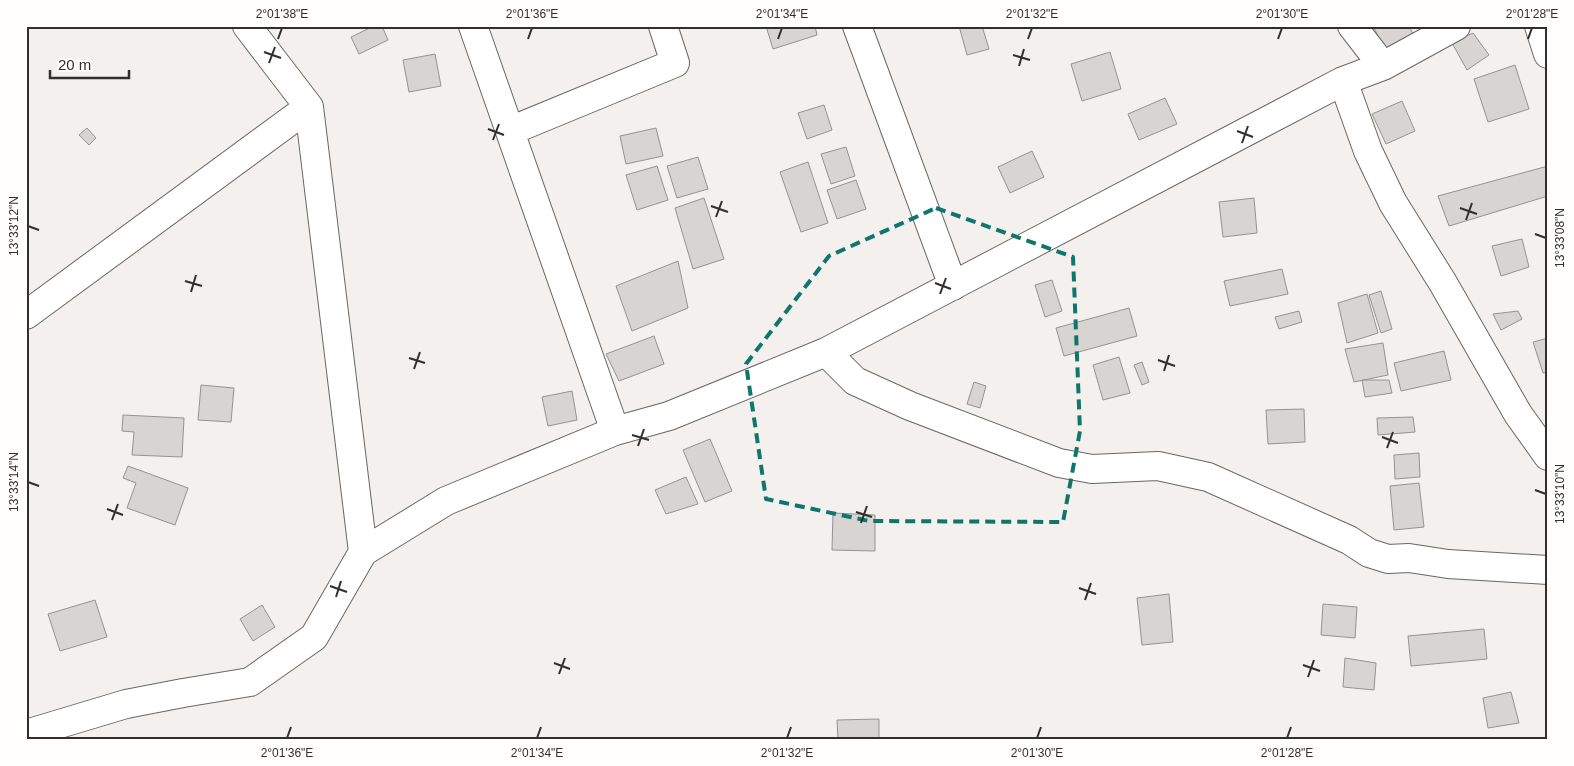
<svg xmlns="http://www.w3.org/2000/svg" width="1574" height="766" font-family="Arial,sans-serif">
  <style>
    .building { fill: #d7d4d1; stroke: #959390 }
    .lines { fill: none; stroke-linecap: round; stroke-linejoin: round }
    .minor-casing { stroke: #696764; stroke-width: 30 }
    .minor { stroke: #fff; stroke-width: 28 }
    .marked { fill: none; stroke: #0f766e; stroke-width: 4; stroke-dasharray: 10 6; stroke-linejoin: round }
    .ticks { fill: none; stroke: #302f2d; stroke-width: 2 }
    .neatline { fill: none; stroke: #302f2d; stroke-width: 2 }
    .ticks-label { font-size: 12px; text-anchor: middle; fill: #302f2d }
  </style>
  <rect width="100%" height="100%" fill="#f3f0ed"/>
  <path class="building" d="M 374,26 L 382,26 L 388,40 L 359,54 L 351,37 Z
    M 766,26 L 815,26 L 817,35 L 773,49 Z
    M 959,26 L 982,26 L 989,49 L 967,55 Z
    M 1373,26 L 1409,26 L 1415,38 L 1386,52 Z
    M 1473,33 L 1489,55 L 1467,70 L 1452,43 Z
    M 1110,52 L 1121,89 L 1082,101 L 1071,64 Z
    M 435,54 L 441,86 L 409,92 L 403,60 Z
    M 1515,65 L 1529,109 L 1488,122 L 1474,79 Z
    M 1165,98 L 1177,124 L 1139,140 L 1128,114 Z
    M 1402,101 L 1415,131 L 1386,144 L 1372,114 Z
    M 824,105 L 832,130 L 807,139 L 798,113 Z
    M 87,128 L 96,138 L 89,145 L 79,135 Z
    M 656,128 L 663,156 L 626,164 L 620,136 Z
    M 846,147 L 855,176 L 831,184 L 821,154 Z
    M 1032,151 L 1044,177 L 1010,193 L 998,167 Z
    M 698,157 L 708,189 L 677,198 L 667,166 Z
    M 808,162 L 828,223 L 801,232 L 780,172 Z
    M 657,166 L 668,200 L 637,210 L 626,175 Z
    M 1548,166 L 1548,196 L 1449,226 L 1438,196 Z
    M 856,180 L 866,209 L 837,219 L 827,190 Z
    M 704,198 L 724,259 L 693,269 L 675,208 Z
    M 1254,198 L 1257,233 L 1223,237 L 1219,202 Z
    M 1522,239 L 1529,267 L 1501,276 L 1492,246 Z
    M 678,261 L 688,308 L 632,331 L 616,286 Z
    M 1282,269 L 1288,294 L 1230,306 L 1224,281 Z
    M 1052,280 L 1062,311 L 1045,317 L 1035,285 Z
    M 1381,291 L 1392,329 L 1381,333 L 1369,295 Z
    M 1367,294 L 1378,333 L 1347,343 L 1338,303 Z
    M 1129,308 L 1137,336 L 1064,356 L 1056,328 Z
    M 1299,311 L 1302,322 L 1279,329 L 1275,317 Z
    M 1518,311 L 1522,319 L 1501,330 L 1493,314 Z
    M 654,336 L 664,364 L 619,381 L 606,354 Z
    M 1548,338 L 1548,372 L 1543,373 L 1533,342 Z
    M 1383,343 L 1388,375 L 1354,382 L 1345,349 Z
    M 1444,351 L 1451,380 L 1401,391 L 1394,363 Z
    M 1119,357 L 1130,393 L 1103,400 L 1093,365 Z
    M 1142,362 L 1149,382 L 1142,385 L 1134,365 Z
    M 1362,380 L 1389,380 L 1392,393 L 1365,397 Z
    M 974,382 L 986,386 L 980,408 L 967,404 Z
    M 201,385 L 234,388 L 231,422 L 198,420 Z
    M 572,391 L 577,420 L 548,426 L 542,397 Z
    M 1304,409 L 1305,442 L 1268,444 L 1266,410 Z
    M 123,415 L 184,418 L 182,457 L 132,455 L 134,432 L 122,431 Z
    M 1413,417 L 1415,432 L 1378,435 L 1377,418 Z
    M 710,439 L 732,491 L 705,502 L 683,450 Z
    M 1419,453 L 1420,477 L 1395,479 L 1394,455 Z
    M 128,466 L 188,488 L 175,525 L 127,508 L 136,483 L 123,478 Z
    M 686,477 L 698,504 L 666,514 L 655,490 Z
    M 1419,483 L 1424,527 L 1394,530 L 1390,486 Z
    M 833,513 L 875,515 L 875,551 L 832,550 Z
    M 1169,594 L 1173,642 L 1142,645 L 1137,598 Z
    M 95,600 L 107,637 L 60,651 L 48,614 Z
    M 1323,604 L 1357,607 L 1355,638 L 1321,635 Z
    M 262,605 L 275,627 L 253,641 L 240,619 Z
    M 1484,629 L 1487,659 L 1411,666 L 1408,636 Z
    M 1345,658 L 1376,663 L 1374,690 L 1343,687 Z
    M 1511,692 L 1519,723 L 1488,728 L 1483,698 Z
    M 879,719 L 879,740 L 838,740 L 837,720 Z"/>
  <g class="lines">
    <g class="minor-casing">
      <path id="minor" d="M 473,26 L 615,431
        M 857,26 L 953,286
        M 1352,26 L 1383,66
        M 1539,26 L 1548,54
        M 1343,81 L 1368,151 L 1393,203 L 1443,283 L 1518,414 L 1548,456
        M 309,107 L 363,552
        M 510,131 L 675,63 L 663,26
        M 26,315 L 309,107 L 247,26
        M 826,352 L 855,381 L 910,406 L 1059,463 L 1092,469 L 1158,466 L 1208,477 L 1349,540 L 1369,553 L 1388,559 L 1409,558 L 1448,564 L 1548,570
        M 26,734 L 126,704 L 183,693 L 250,682 L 314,637 L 363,552 L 446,501 L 615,431 L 669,416 L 826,352 L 1343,81 L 1383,66 L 1456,26"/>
    </g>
    <use href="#minor" class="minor"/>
  </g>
  <path class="marked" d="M 936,208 L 1073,257 L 1080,431 L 1063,522 L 869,521 L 766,499 L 746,364 L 829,256 Z"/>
  <path class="ticks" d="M 278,39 L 282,28M 528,39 L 532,28M 778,39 L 782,28M 1028,39 L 1032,28M 1278,39 L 1282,28M 1528,39 L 1532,28M 264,52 L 281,58M 1013,55 L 1030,60M 269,63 L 275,47M 1019,66 L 1024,49M 488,129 L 504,135M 1237,131 L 1253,137M 493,140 L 499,124M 1242,143 L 1248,126M 711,206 L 728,212M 1460,208 L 1477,214M 716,217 L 722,201M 1466,220 L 1472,203M 28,226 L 39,230M 1535,234 L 1546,238M 185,281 L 202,286M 935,283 L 951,289M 191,292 L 196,275M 940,294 L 946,278M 409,358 L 425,363M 1158,360 L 1175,366M 414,369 L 420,352M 1164,371 L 1169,355M 632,435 L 649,440M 1382,437 L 1398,443M 638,446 L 644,429M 1387,448 L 1393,432M 28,482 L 39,486M 1535,490 L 1546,494M 107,509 L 123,515M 856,512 L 872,517M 112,520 L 118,504M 861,523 L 867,506M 330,586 L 347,592M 1079,588 L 1096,594M 336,597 L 341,581M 1085,600 L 1091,583M 554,663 L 570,669M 1303,665 L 1320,671M 559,674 L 565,658M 1308,677 L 1314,660M 287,738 L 291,727M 537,738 L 541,727M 787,738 L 791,727M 1037,738 L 1041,727M 1287,738 L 1291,727"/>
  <rect width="1574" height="766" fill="none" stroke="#fffefc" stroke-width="55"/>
  <path d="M50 70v8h79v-8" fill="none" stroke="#302f2d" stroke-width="2.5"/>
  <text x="58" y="70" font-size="15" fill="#302f2d" stroke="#fffefc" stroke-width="4" paint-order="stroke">20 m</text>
  <rect x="28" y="28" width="1518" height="710" class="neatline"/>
  <g class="ticks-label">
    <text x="282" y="18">2°01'38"E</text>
    <text x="532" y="18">2°01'36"E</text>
    <text x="782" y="18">2°01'34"E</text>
    <text x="1032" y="18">2°01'32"E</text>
    <text x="1282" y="18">2°01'30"E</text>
    <text x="1532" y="18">2°01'28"E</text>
    <text transform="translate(14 226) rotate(-90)" y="4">13°33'12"N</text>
    <text transform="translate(1560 238) rotate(-90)" y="4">13°33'08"N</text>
    <text transform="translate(14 482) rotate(-90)" y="4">13°33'14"N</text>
    <text transform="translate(1560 494) rotate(-90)" y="4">13°33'10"N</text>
    <text x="287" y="757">2°01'36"E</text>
    <text x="537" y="757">2°01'34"E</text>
    <text x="787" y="757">2°01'32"E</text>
    <text x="1037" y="757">2°01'30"E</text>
    <text x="1287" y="757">2°01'28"E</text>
  </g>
</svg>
